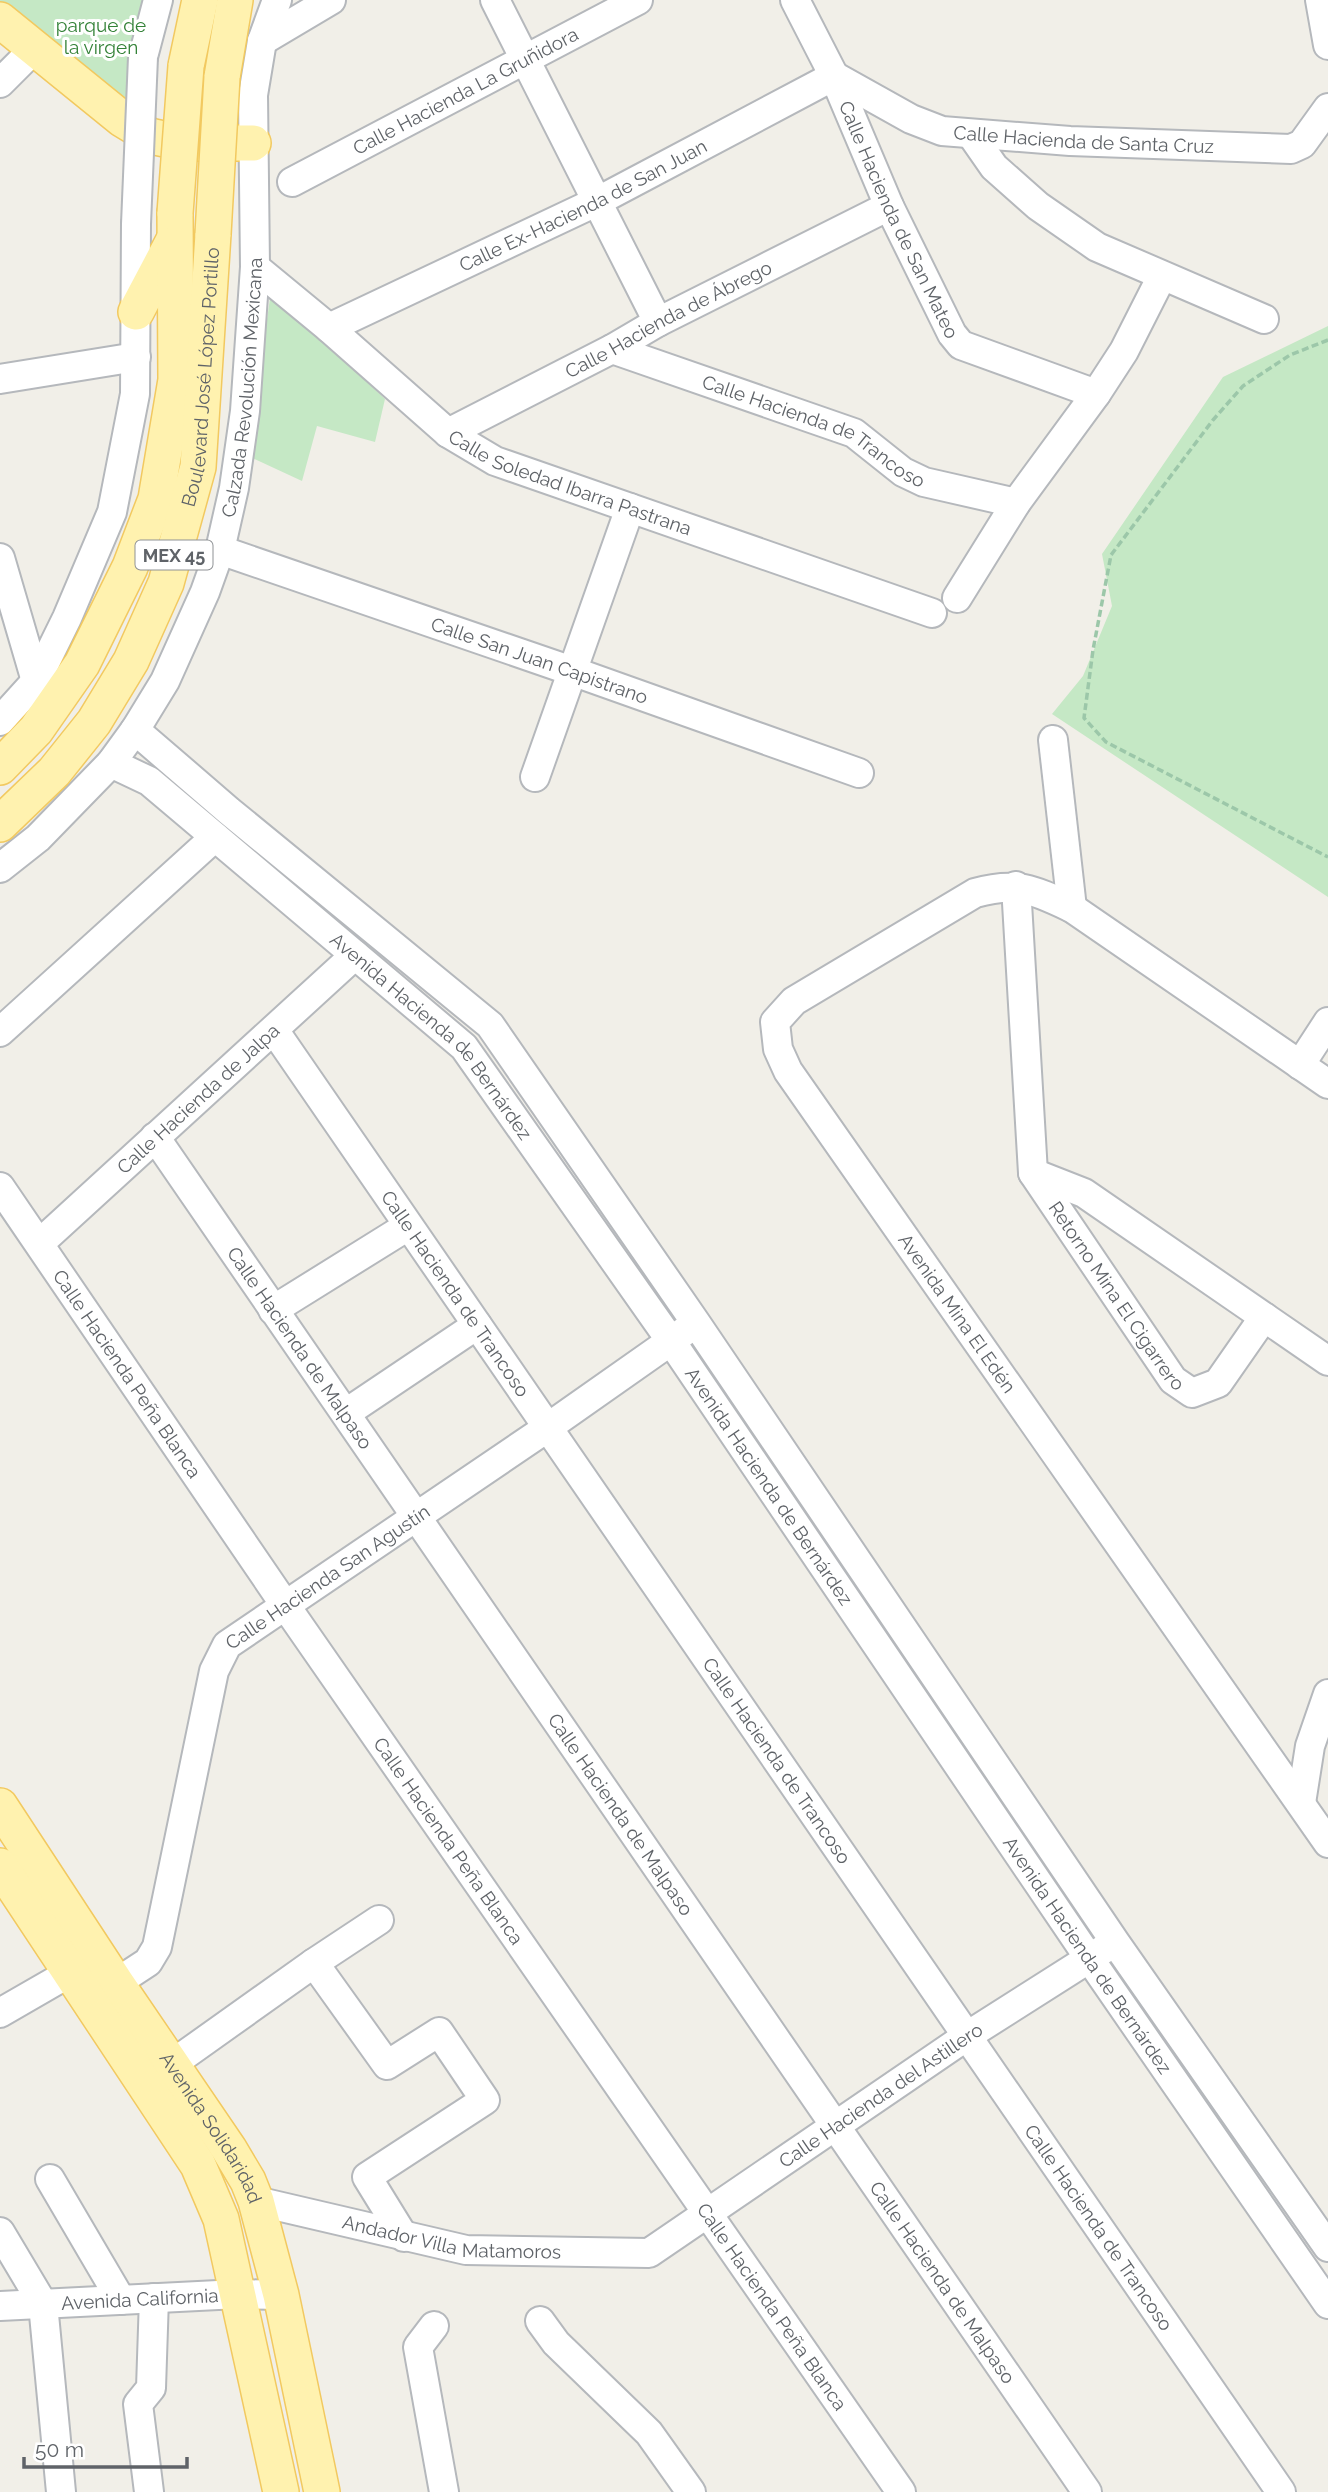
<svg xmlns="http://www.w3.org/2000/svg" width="1328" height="2492" font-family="Raleway,sans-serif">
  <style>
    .green { fill: #c5e8c5 }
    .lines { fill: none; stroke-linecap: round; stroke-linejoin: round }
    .minor-casing { stroke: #b5b8bc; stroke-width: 32 }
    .major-casing { stroke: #f2c960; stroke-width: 38 }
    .path { stroke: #9cc7a9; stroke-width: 3.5; stroke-dasharray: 7 3.5; stroke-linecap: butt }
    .minor { stroke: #fff; stroke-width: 28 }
    .major { stroke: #fff2af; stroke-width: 35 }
    .minor-bridge-casing { stroke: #b5b8bc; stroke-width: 32; stroke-linecap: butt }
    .major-bridge-casing { stroke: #f2c960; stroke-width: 38; stroke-linecap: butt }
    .minor-bridge { stroke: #fff; stroke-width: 28 }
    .major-bridge { stroke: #fff2af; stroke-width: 35 }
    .labels { text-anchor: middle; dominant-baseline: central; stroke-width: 6; stroke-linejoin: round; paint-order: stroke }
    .shield { fill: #fff; stroke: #8f9295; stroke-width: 2 }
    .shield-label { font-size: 18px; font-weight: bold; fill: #5f6368 }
    .park-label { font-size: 19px; fill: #348238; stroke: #fff }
    .street-label { font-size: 19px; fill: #5f6368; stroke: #fff }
  </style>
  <rect width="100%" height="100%" fill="#f1efe8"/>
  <path class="green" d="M 0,0 L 142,0 L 127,101 L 0,1 Z
    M 271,291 L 385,399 L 375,442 L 317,426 L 302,481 L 248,456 Z
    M 1328,326 L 1328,897 L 1052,714 L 1083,676 L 1112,606 L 1102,554 L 1223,377 Z"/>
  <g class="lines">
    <g class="minor-casing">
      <g id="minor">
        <path d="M 495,0 L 658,322"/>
        <path id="s1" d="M 795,0 L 834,76 L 889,206 L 952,334 L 961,345 L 1096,394"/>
        <path d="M 1320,0 L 1328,45"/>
        <path d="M 262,41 L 331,0"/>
        <path d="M 143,57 L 158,0"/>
        <path d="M 0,83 L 34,49"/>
        <path d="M 971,134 L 994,167 L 1038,206 L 1097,247 L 1264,319"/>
        <path id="s2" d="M 292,182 L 638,0"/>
        <path id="s3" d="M 255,267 L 329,328 L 448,433 L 495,461 L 932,613"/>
        <path id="s4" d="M 329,328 L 598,201 L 834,76 L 911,119 L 942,131 L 1070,141 L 1291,149 L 1302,144 L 1328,108"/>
        <path id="s5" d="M 612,349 L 854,433 L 903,472 L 924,482 L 1016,503"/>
        <path d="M 0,379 L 136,357"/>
        <path id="s6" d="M 448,433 L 612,349 L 658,322 L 889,206"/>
        <path id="s7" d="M 220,550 L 572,671 L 859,773"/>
        <path d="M 0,558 L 36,681"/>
        <path d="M 957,598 L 1016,503 L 1096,394 L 1124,351 L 1162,276"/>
        <path d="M 0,721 L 36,681 L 67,618 L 112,512 L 135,394 L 136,224"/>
        <path d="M 135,730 L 229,811 L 490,1025 L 696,1323 L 1115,1942 L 1328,2247"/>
        <path d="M 1053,740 L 1072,908"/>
        <path id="s8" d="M 111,763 L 149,781 L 464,1047 L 671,1341 L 1089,1958 L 1328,2304"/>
        <path d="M 535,777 L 630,508"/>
        <path id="s9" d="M 0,868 L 38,838 L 111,763 L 135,730 L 165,681 L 205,592 L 220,550 L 234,488 L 245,411 L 255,267 L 253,95 L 262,41 L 277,0"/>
        <path id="s10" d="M 1016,886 L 1033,1173 L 1173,1380 L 1192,1393 L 1218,1383 L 1264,1317"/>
        <path id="s11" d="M 274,1030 L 1281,2492"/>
        <path d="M 0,1032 L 215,837"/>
        <path d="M 1300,1065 L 1328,1022"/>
        <path id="s12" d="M 1328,1084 L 1072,908 C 1034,890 1017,881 975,893 L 794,1001 L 775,1022 L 778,1049 L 788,1071 L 1328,1843"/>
        <path id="s13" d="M 155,1137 L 1087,2492"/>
        <path d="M 1033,1173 L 1084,1193 L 1328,1361"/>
        <path id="s14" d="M 0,1187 L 285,1605 L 901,2492"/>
        <path id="s15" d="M 40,1243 L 355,955"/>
        <path d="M 273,1310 L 408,1226"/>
        <path d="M 346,1413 L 477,1325"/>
        <path d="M 1301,1803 L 1310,1746 L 1328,1694"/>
        <path d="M 314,1963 L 387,2065 L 439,2032 L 485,2100 L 367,2177 L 404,2237"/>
        <path id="s16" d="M 116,1983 L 148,1962 L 157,1947 L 214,1671 L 227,1645 L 547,1428 L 685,1331"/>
        <path d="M 0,2013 L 71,1972"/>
        <path d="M 172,2064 L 314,1963 L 379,1920"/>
        <path d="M 50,2179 L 121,2300"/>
        <path id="s17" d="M 256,2201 L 466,2250 L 649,2253 L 967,2036 L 1104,1949"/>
        <path d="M 0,2232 L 43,2304 L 61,2492"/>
        <path id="s18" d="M 0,2306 L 238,2294 L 281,2295"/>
        <path d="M 540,2321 L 556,2343 L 649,2433 L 691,2492"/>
        <path d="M 434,2326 L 418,2347 L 444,2492"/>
        <path d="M 149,2492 L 138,2404 L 151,2388 L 154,2298"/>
      </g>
    </g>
    <g class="major-casing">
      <g id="major">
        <path d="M 0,20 L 122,119 L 150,136 L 183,143 L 253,143"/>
        <path d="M 186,66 L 200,0"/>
        <path d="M 222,77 L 235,0"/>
        <path d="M 136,312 L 174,240"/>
        <path d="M 0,767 L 36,730 L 82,664 L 130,567 L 156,499 L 176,380 L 175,213"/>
        <path id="s19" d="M 0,824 L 54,772 L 94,722 L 131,661 L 166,583 L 198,467 L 213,234"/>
        <path id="s20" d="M 0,1806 L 116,1983 L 229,2149 L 248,2181 L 256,2201 L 281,2295 L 322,2492"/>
        <path d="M 0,1866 L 198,2165 L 221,2219 L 281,2492"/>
      </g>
    </g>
    <path class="path" d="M 1328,340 L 1290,355 L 1243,386 L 1213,420 L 1111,555 L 1093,650 L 1084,718 L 1106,742 L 1328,857"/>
    <use href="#minor" class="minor"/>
    <use href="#major" class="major"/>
    <g class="minor-bridge-casing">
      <path id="minor-bridge" d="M 136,224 L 143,57"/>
    </g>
    <g class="major-bridge-casing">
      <path id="major-bridge" d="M 175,213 L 186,66
        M 213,234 L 222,77"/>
    </g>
    <use href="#minor-bridge" class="minor-bridge"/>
    <use href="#major-bridge" class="major-bridge"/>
  </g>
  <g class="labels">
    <rect class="shield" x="135.5" y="540.5" width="77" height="29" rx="5"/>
    <g class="shield-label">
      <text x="174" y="555">MEX 45</text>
    </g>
    <g class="park-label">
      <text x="101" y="25">parque de<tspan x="101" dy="22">la virgen</tspan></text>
    </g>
    <g class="street-label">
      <text stroke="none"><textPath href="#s2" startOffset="196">Calle Hacienda La Gruñidora</textPath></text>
      <text stroke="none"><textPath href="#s4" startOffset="828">Calle Hacienda de Santa Cruz</textPath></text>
      <text stroke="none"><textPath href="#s4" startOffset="282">Calle Ex-Hacienda de San Juan</textPath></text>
      <text stroke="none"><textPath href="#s1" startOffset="243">Calle Hacienda de San Mateo</textPath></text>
      <text stroke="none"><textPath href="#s6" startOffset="248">Calle Hacienda de Ábrego</textPath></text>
      <text stroke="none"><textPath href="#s19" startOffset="506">Boulevard José López Portillo</textPath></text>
      <text stroke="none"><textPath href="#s9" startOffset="558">Calzada Revolución Mexicana</textPath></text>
      <text stroke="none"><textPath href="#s5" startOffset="219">Calle Hacienda de Trancoso</textPath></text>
      <text stroke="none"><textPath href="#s3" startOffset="387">Calle Soledad Ibarra Pastrana</textPath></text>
      <text stroke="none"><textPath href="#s7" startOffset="338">Calle San Juan Capistrano</textPath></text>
      <text stroke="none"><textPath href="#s8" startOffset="424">Avenida Hacienda de Bernárdez</textPath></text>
      <text stroke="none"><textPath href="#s15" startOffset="214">Calle Hacienda de Jalpa</textPath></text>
      <text stroke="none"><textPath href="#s11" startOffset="320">Calle Hacienda de Trancoso</textPath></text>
      <text stroke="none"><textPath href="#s10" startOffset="436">Retorno Mina El Cigarrero</textPath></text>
      <text stroke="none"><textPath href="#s12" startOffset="998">Avenida Mina El Edén</textPath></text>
      <text stroke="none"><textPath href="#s13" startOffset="256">Calle Hacienda de Malpaso</textPath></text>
      <text stroke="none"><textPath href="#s14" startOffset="226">Calle Hacienda Peña Blanca</textPath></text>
      <text stroke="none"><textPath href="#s8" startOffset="989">Avenida Hacienda de Bernárdez</textPath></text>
      <text stroke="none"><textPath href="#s16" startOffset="488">Calle Hacienda San Agustín</textPath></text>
      <text stroke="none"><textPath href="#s11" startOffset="887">Calle Hacienda de Trancoso</textPath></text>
      <text stroke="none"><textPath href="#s13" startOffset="822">Calle Hacienda de Malpaso</textPath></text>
      <text stroke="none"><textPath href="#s14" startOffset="793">Calle Hacienda Peña Blanca</textPath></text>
      <text stroke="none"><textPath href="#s8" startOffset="1556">Avenida Hacienda de Bernárdez</textPath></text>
      <text stroke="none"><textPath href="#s17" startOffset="679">Calle Hacienda del Astillero</textPath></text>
      <text stroke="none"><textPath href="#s20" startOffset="385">Avenida Solidaridad</textPath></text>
      <text stroke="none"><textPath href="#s11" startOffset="1454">Calle Hacienda de Trancoso</textPath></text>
      <text stroke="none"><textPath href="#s17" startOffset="200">Andador Villa Matamoros</textPath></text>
      <text stroke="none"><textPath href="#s13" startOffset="1390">Calle Hacienda de Malpaso</textPath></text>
      <text stroke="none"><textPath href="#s18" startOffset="140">Avenida California</textPath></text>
      <text stroke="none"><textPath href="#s14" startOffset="1360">Calle Hacienda Peña Blanca</textPath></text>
    </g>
  </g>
  <path d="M24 2457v10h163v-10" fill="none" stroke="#5f6368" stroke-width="3.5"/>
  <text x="35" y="2457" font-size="21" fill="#5f6368" stroke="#ffffff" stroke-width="5" paint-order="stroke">50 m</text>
</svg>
